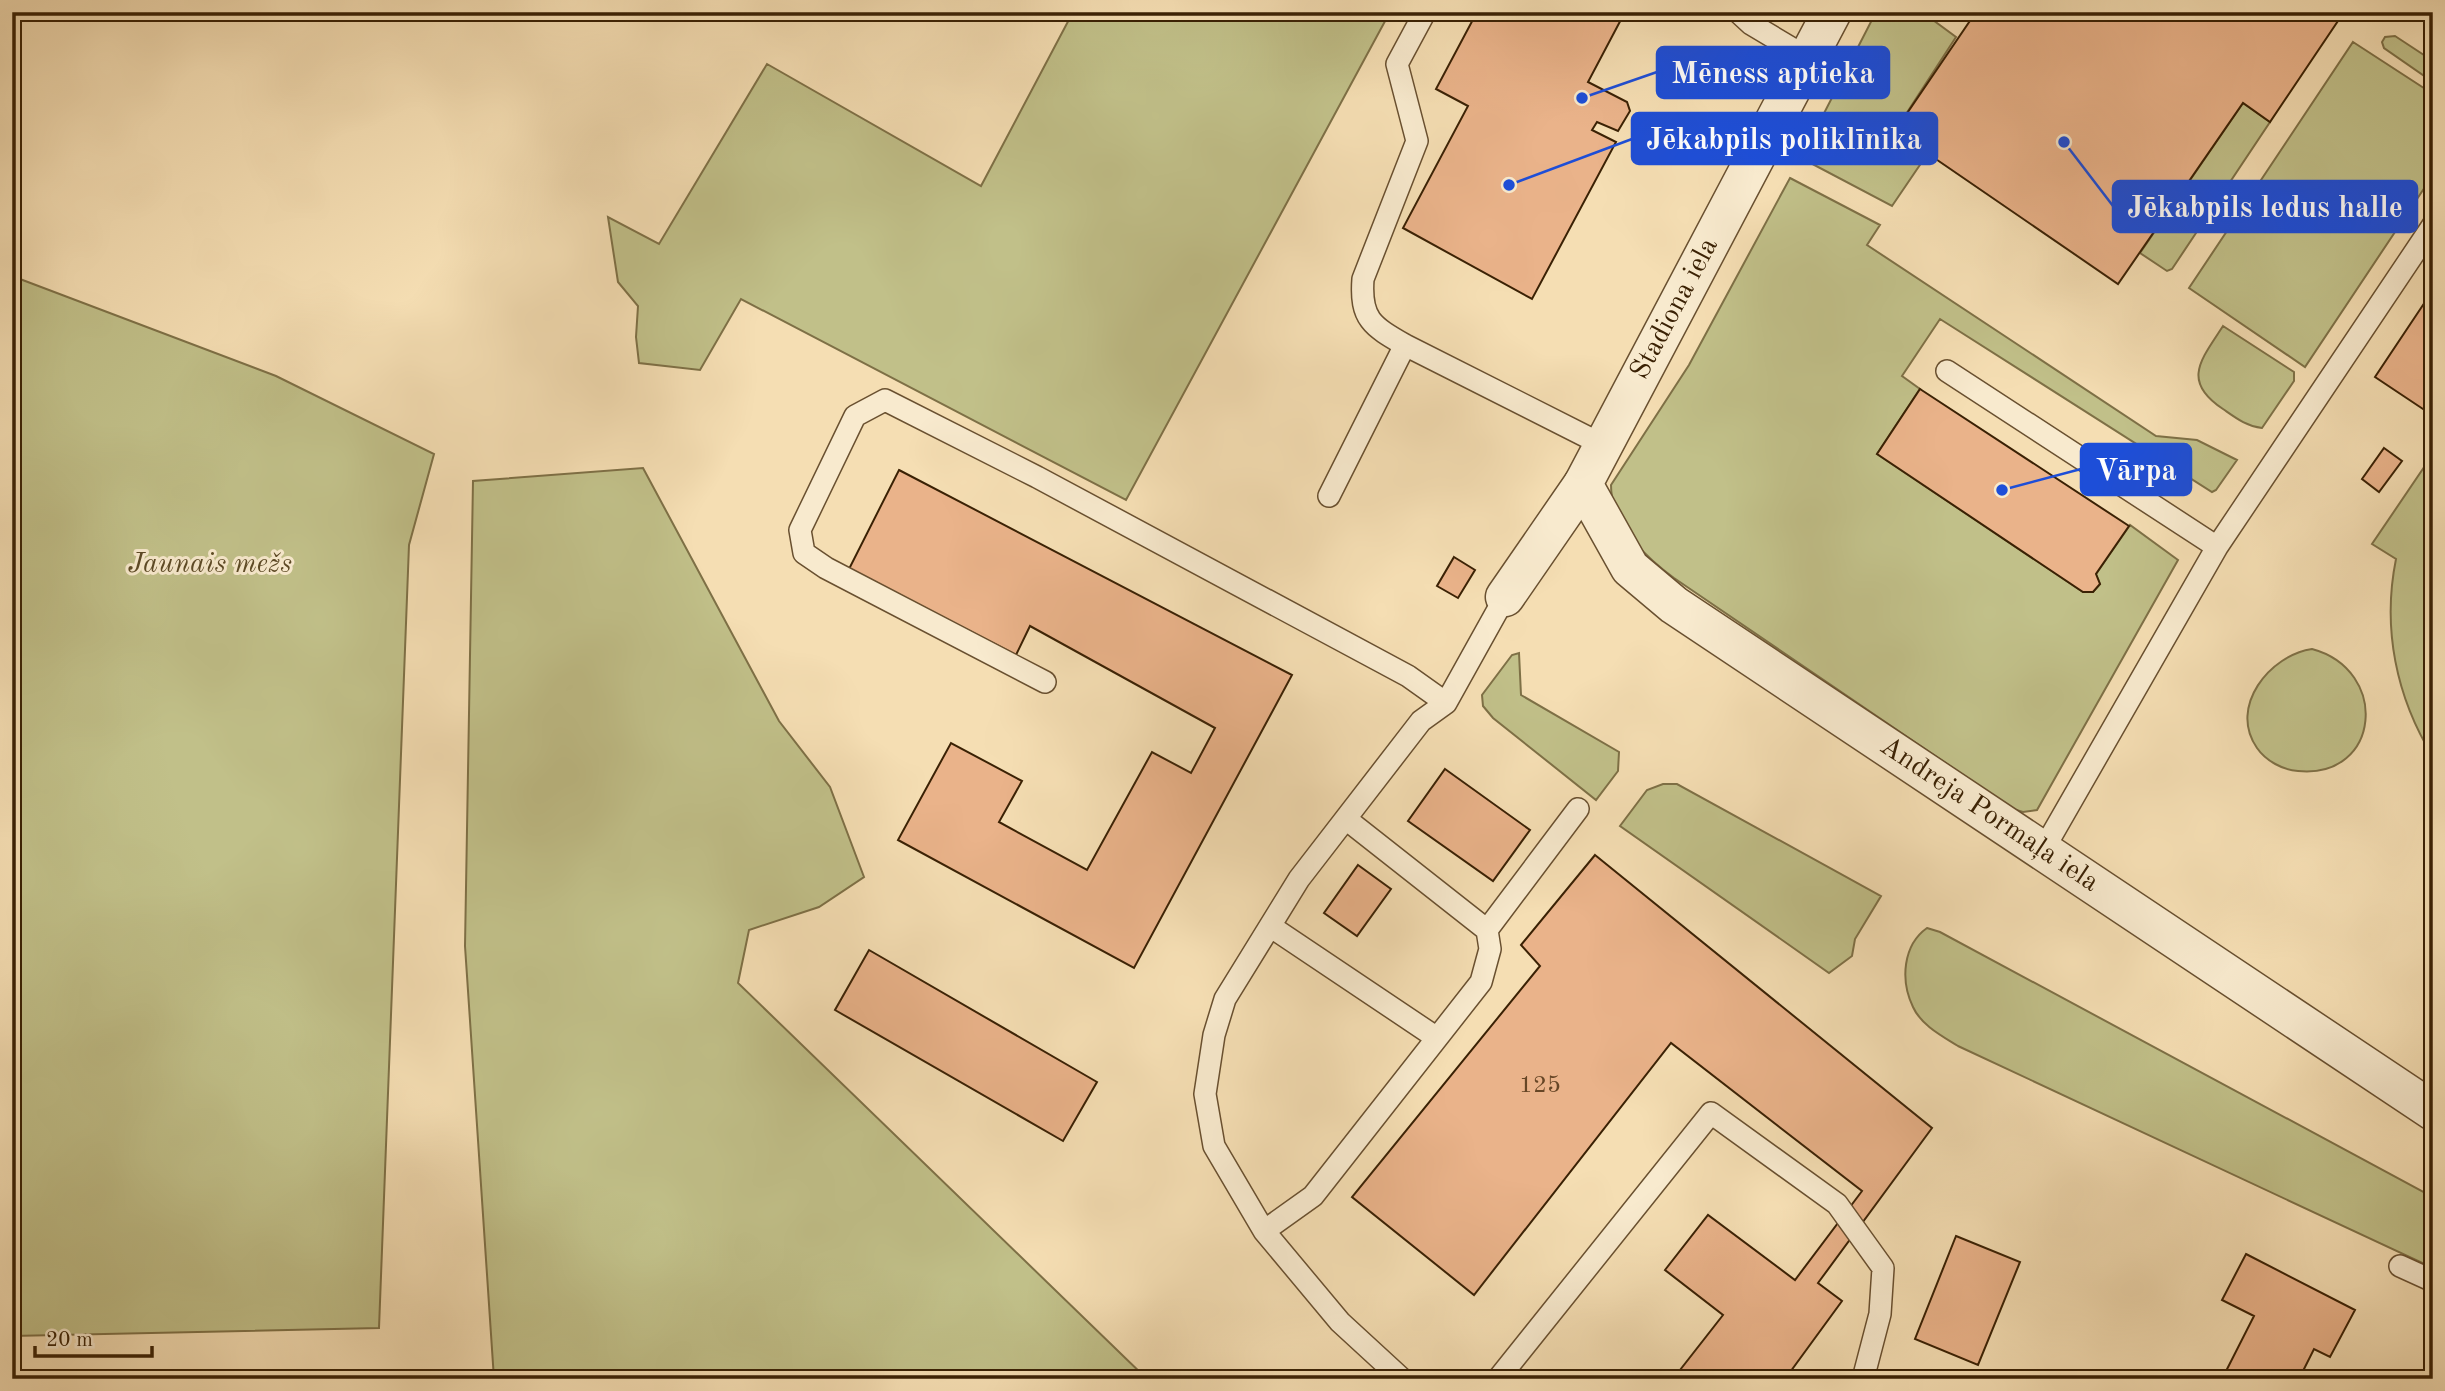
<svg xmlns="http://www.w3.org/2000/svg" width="2445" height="1391" font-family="'Old Standard TT',serif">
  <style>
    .green { fill: #c1c089; stroke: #7e7046; stroke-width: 2 }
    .building { fill: #eab38a; stroke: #3a2104; stroke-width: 2 }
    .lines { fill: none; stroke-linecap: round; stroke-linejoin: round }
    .service-casing { stroke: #695030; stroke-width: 24 }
    .minor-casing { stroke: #695030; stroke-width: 41 }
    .tertiary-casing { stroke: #695030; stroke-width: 41 }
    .service { stroke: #f8eace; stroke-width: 21 }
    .minor { stroke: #f8eace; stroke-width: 38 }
    .tertiary { stroke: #f8eace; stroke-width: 38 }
    .labels { text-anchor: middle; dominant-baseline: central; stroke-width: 6; stroke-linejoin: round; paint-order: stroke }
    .number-label { font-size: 24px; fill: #664626 }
    .street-label { font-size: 28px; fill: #3a2104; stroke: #f8eace }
    .park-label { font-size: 28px; font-style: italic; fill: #5c4925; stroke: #f8eace }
    .leader { fill: none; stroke: #1d4ed8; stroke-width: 2.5 }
    .callout-dot { fill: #1d4ed8; stroke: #f8eace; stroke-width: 2.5 }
    .callout { fill: #1d4ed8; stroke: #1d4ed8; stroke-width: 2.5 }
    .callout-label { font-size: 30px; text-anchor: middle; font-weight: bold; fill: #fff }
  </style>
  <rect width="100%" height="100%" fill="#f5deb3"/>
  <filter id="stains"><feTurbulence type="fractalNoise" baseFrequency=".00286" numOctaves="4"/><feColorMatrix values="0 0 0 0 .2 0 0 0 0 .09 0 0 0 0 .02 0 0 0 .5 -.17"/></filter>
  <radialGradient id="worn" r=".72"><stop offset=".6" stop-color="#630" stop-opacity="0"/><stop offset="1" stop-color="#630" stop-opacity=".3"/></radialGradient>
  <path class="green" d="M 1073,12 L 1390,12 L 1126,500 L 741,299 L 700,370 L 639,363 L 636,337 L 638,306 L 618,282 L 608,217 L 659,244 L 767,64 L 981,186 Z
    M 1876,12 L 1922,12 L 1956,37 L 1895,131 L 1928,153 L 1892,206 L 1801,158 Z
    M 2395,36 L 2433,61 L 2433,82 L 2384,48 L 2382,42 L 2385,37 Z
    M 2353,42 L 2433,94 L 2433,175 L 2305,367 L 2189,288 Z
    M 2243,103 L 2270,122 L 2172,269 L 2167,271 L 2140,253 Z
    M 1790,178 L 1880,225 L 1867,245 L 2156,436 L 2197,440 L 2237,460 L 2216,490 L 2212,492 L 1940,319 L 1902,376 L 1920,389 L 1877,454 L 2083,592 L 2093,592 L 2100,584 L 2096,574 L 2130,525 L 2178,560 L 2037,810 L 2023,812 L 2013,809 L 1674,578 C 1644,556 1611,524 1611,485 L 1689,365 Z
    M 12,276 L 276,376 L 434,454 L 409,545 L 379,1328 L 12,1336 Z
    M 2223,326 L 2294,372 L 2294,381 L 2262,428 C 2246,426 2236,418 2223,409 C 2181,381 2201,360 2223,326 Z
    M 2433,454 L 2433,757 C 2396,697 2382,628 2396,559 L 2372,544 Z
    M 643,468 L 779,721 L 830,787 L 864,877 L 819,907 L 749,930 L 738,983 L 1147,1379 L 494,1379 L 465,946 L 473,481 Z
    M 2312,649 C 2390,670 2381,779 2298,771 C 2283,770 2266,761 2257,748 C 2228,707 2270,655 2312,649 Z
    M 1519,653 L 1521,695 L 1619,752 L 1618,771 L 1596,800 L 1493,718 L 1483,706 L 1482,695 L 1512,655 Z
    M 1663,784 L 1677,784 L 1881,896 L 1855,939 L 1852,956 L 1829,973 L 1620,826 L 1647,790 Z
    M 1927,928 L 1940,932 L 2433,1197 L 2433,1268 L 1958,1046 C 1942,1036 1921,1025 1913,1007 C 1900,980 1903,945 1927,928 Z"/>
  <path class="building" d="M 1477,12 L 1625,12 L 1588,82 L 1627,102 L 1630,111 L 1618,131 L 1597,122 L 1592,130 L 1616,142 L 1532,299 L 1403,228 L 1468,106 L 1436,89 Z
    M 1976,12 L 2344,12 L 2270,122 L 2243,103 L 2118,284 L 1895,131 Z
    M 1976,12 L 2344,12 L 2270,122 L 2243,103 L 2118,284 L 1895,131 Z
    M 2433,290 L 2433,408 L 2429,413 L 2375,377 Z
    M 1920,389 L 2129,526 L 2096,574 L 2100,584 L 2093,592 L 2083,592 L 1877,454 Z
    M 2384,448 L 2402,461 L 2379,492 L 2362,479 Z
    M 899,470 L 1292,675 L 1134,968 L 898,840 L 951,743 L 1022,781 L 999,822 L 1087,870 L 1152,752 L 1191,773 L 1215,728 L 1030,626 L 1016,655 L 849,569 Z
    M 1454,557 L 1475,570 L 1458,598 L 1437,586 Z
    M 1445,769 L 1530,830 L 1493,881 L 1408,821 Z
    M 1595,855 L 1932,1128 L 1818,1283 L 1842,1301 L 1785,1379 L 1673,1379 L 1723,1315 L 1665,1270 L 1708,1215 L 1795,1280 L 1862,1191 L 1671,1043 L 1474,1295 L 1352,1197 L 1540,966 L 1521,945 Z
    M 1358,865 L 1391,889 L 1357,936 L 1324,913 Z
    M 869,950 L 1097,1082 L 1063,1141 L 835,1010 Z
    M 1956,1236 L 2020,1262 L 1978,1365 L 1915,1339 Z
    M 2246,1254 L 2355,1310 L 2330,1357 L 2314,1349 L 2299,1379 L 2222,1379 L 2254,1316 L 2222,1300 Z"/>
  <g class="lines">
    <g class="service-casing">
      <path id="service" d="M 1425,12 L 1397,64 L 1417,141 L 1363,279 C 1360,319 1372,326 1405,345 L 1603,445
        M 1738,12 L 1751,24 L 1808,58
        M 1947,371 L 2217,547
        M 1329,496 L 1405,345
        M 1045,682 L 826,568 L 804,553 L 800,530 L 855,416 L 885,400 L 1037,477 L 1408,676 L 1446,703
        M 2042,852 L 2217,547 L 2433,225
        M 1270,926 L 1437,1038
        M 1487,930 L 1578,809
        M 1264,1231 L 1313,1196 L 1481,982 L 1490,949 L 1487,930 L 1346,819
        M 2400,1266 L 2433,1281
        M 1402,1379 L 1340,1322 L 1264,1231 L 1214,1146 L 1205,1094 L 1214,1035 L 1225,999 L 1299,879 L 1421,721 L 1446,703 L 1505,597
        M 1498,1379 L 1711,1113 L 1837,1204 L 1883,1268 L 1880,1314 L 1863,1379"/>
    </g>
    <g class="minor-casing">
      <path id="minor" d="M 1505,597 L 1583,484"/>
    </g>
    <g class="tertiary-casing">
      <g id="tertiary">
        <path id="s1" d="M 1832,12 L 1583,484 L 1630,568 L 1674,605 L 2433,1111"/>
      </g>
    </g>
    <use href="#service" class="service"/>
    <use href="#minor" class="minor"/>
    <use href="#tertiary" class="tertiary"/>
  </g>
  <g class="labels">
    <g class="number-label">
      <text x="1540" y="1086">125</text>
    </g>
    <g class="street-label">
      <text transform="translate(1675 309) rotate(-62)">Stadiona iela</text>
      <text stroke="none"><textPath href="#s1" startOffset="1066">Andreja Pormaļa iela</textPath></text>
    </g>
    <g class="park-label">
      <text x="210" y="565">Jaunais mežs</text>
    </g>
  </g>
  <path class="leader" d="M1582 98L1657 72M1509 185L1632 139M2064 142L2113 206M2002 490L2081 469"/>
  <g class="callout-dot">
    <circle cx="1582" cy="98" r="7"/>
    <circle cx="1509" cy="185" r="7"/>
    <circle cx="2064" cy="142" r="7"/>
    <circle cx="2002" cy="490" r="7"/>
  </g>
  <g class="callout">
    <rect x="1657" y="47" width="232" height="51" rx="7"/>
    <rect x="1632" y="113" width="305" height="51" rx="7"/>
    <rect x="2113" y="181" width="304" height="51" rx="7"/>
    <rect x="2081" y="444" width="110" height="51" rx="7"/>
  </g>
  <g class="callout-label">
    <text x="1773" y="83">Mēness aptieka</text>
    <text x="1784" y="149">Jēkabpils poliklīnika</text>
    <text x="2265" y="217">Jēkabpils ledus halle</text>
    <text x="2136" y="480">Vārpa</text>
  </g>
  <rect width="2445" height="1391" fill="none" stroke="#f5deb3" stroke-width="42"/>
  <rect x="14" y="14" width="2417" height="1363" fill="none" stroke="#3a2104" stroke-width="3.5"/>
  <rect x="21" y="21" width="2403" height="1349" fill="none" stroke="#3a2104" stroke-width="2"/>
  <path d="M35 1346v10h117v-10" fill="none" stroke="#3a2104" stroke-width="3.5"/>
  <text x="46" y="1346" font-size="21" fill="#3a2104" stroke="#f8eace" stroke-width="5" paint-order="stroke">20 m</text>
  <rect width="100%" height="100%" filter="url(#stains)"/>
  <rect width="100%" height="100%" fill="url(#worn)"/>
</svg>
